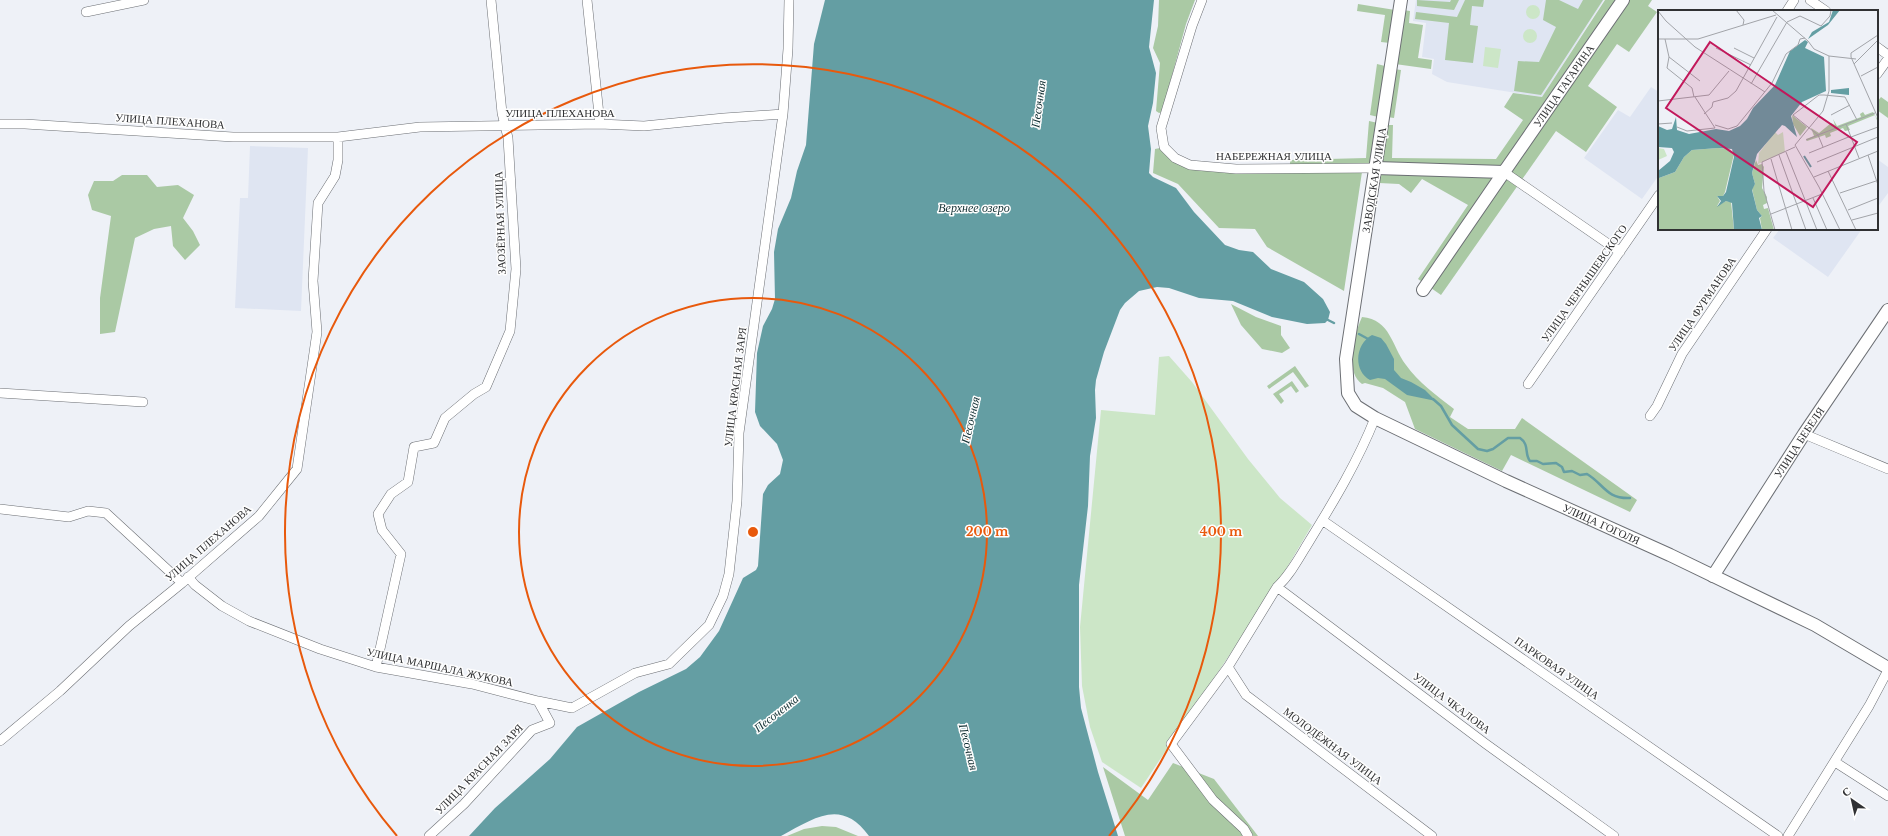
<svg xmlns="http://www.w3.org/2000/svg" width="1888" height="836" font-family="'Libre Baskerville',serif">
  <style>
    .built { fill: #dfe5f2 }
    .green { fill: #cce6c7 }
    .forest { fill: #aac9a4 }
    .water { fill: #649ea3 }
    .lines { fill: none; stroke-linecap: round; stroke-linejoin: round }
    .stream { stroke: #649ea3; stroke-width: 2.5 }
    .street-casing { stroke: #6c6f74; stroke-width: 10 }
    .secondary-casing { stroke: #6c6f74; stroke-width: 14 }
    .street { stroke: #fff; stroke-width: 9 }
    .secondary { stroke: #fff; stroke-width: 12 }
    .ring { fill: none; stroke: #e8590c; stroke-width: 2 }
    .labels { text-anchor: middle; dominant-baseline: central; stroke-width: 3; stroke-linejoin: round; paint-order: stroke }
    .street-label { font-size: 11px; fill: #303133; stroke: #fefefe }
    .water-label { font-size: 12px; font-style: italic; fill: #143235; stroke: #fefefe }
    .inset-river { fill: none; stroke: #649ea3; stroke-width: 2 }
    .inset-road { fill: none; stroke: #a2a4a9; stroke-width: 1 }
    .view { fill: #c2185b; fill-opacity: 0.15; stroke: #c2185b; stroke-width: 2 }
    .inset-edge { fill: none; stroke: #303133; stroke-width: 2 }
    .centre { fill: #e8590c; stroke: #fefefe; stroke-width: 2 }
    .ring-label { font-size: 12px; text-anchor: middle; font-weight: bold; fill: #e8590c; stroke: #fefefe; stroke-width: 3; stroke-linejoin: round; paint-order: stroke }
  </style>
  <rect width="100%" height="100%" fill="#eef1f7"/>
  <path class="built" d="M 1416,0 L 1604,0 L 1542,97 L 1447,82 L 1432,74 L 1434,59 L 1422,57 L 1426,23 L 1413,21 Z
    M 1651,87 L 1659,92 L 1659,175 L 1642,199 L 1584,158 L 1618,110 L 1630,117 Z
    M 250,146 L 308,148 L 301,311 L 235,308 L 240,198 L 248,198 Z
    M 1877,159 L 1888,167 L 1888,193 L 1877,208 Z
    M 1780,229 L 1862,229 L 1828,277 L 1773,238 Z"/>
  <path class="green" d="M1526 12a7 7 0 1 1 14 0a7 7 0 1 1-14 0Z
    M1523 36a7 7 0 1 1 14 0a7 7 0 1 1-14 0Z
    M 1485,47 L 1501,49 L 1498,68 L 1483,66 Z
    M 1169,356 L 1192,382 L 1248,459 L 1280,498 L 1312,525 L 1282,576 L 1141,788 L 1102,762 L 1090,727 L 1082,686 L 1080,627 L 1101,410 L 1155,415 L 1159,357 Z"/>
  <path class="forest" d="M 1159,0 L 1195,0 L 1186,24 L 1162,112 L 1159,113 L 1156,111 L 1160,63 L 1153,48 L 1158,26 Z
    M 1417,0 L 1450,2 L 1451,0 L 1459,0 L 1454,10 L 1417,6 Z
    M 1465,0 L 1484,0 L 1483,7 L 1472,6 L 1470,25 L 1478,26 L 1473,63 L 1445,60 L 1449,23 L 1415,19 L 1416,12 L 1457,17 Z
    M 1546,0 L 1559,0 L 1578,9 L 1583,0 L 1603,0 L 1541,95 L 1514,91 L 1518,61 L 1539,62 L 1556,27 L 1543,20 Z
    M 1605,0 L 1652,0 L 1648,6 L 1657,12 L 1629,52 L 1617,44 L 1588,86 L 1617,107 L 1586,152 L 1556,131 L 1441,295 L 1418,279 L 1468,205 L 1422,179 L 1411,193 L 1399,184 L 1379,183 L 1386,125 L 1393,125 L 1392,158 L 1496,159 L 1523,120 L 1504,107 L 1513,93 L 1542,97 Z
    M 1358,4 L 1395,10 L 1390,43 L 1381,42 L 1385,15 L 1357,11 Z
    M 1403,10 L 1410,11 L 1409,23 L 1423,25 L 1418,58 L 1432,60 L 1431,69 L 1395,64 Z
    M 1377,64 L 1385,66 L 1378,117 L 1370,115 Z
    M 1394,69 L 1401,70 L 1394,118 L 1387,117 Z
    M 1881,97 L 1888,102 L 1888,118 L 1877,110 L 1877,102 Z
    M 1369,121 L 1378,123 L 1373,164 L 1290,165 L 1290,160 L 1366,158 Z
    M 1160,148 L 1173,162 L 1362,172 L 1344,291 L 1267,247 L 1255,229 L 1219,228 L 1178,184 L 1153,173 L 1155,149 Z
    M 122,175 L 147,175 L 157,187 L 178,185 L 194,195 L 183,218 L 193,231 L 200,245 L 185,260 L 173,246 L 171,226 L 154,229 L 135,238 L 115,332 L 100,334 L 100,298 L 111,216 L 92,210 L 88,195 L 94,181 L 113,181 Z
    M 1231,304 L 1256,317 L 1281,326 L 1281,335 L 1290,348 L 1282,353 L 1262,349 L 1241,325 Z
    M 1362,317 C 1391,320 1391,345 1406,365 C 1418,382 1437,396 1454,409 L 1450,417 L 1468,429 L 1515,429 L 1522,418 L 1637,500 L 1630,512 L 1511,455 L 1502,471 L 1415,429 L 1405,402 L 1383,388 L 1365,383 L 1362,384 C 1344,371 1354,335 1362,317 Z
    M 1295,366 L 1309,386 L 1305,388 L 1293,372 L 1269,389 L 1267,386 Z
    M 1292,381 L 1299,391 L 1296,393 L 1291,386 L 1279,394 L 1284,401 L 1281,404 L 1273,394 Z
    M 1173,763 L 1214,779 L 1258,836 L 1125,836 L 1103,767 L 1148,800 Z
    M 822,826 L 836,827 L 858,836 L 787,836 L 804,829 Z"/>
  <path class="water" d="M 825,0 L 1154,0 L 1149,47 L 1156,73 L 1153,103 L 1148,126 L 1151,149 L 1149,173 L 1153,177 L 1176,188 L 1194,212 L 1225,245 L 1239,250 L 1253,252 L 1271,269 L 1304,282 L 1323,299 L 1330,312 L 1328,320 L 1325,323 L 1307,324 L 1272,317 L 1233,301 L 1199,298 L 1169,288 L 1157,287 L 1139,291 L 1125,303 L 1120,310 L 1104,352 L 1096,380 L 1095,390 L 1096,418 L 1090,456 L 1088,506 L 1079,585 L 1079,687 L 1081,708 L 1098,772 L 1118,836 L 869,836 C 841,798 815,818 781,836 L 469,836 L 495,808 L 550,759 L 577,727 L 639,692 L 686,669 L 700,657 L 719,631 L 743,578 L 756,570 L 758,566 L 763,494 L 768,485 L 780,474 L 783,460 L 777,444 L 760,426 L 755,412 L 757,353 L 763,326 L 772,309 L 775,299 L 774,252 L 778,229 L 791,198 L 797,171 L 806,145 L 814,44 Z
    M 1372,335 L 1381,338 L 1386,344 L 1394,359 L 1394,370 L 1401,378 L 1411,382 L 1425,390 L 1436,401 L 1407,395 L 1385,379 L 1378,378 L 1370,380 C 1353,371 1355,344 1372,335 Z"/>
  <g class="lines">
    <path class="stream" d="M 1328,320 L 1334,323
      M 1359,334 L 1370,340
      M 1433,399 L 1441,406 L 1452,425 L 1478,449 L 1487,451 L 1493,449 L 1508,438 L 1520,438 C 1530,445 1524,454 1530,461 L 1537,461 L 1543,464 L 1556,463 L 1562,467 L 1564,472 L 1572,471 L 1580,475 L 1587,474 C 1604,484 1606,499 1630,498"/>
    <g class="street-casing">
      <path id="street" d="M 587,0 L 600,124
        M 1202,0 L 1192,26 L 1161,128 L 1164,147 L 1175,158 L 1190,165 L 1236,169 L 1376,168
        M 1810,0 L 1826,11
        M 1787,11 L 1794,0
        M 86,12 L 144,0
        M 1877,47 L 1888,55
        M 1877,74 L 1888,59
        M 0,124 L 25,124 L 233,137 L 338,137 L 420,127 L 600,124 L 644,126 L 724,118 L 783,114
        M 1504,172 L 1620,252
        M 1528,384 L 1659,195
        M 0,393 L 143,402
        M 1650,416 L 1657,406 L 1682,354 L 1767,229
        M 1804,434 L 1888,469
        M 0,509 L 69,517 L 88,511 L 106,513 L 182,583
        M 1322,520 L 1778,836
        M 188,577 L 195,585 L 222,606 L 249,621 L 320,649 L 376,667 L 472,684 L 538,701 L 550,723 L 532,730 L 464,804 L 429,836
        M 1277,587 L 1486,744 L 1614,836
        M 376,667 L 401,554 L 382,530 L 378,514 L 391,494 L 408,482 L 414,447 L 434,443 L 445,418 L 474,394 L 486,387 L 510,331 L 516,269 L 508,138 L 502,113 L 491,0
        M 1228,667 L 1246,695 L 1432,836
        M 538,701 L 572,708 L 635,673 L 669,664 L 709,625 L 723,596 L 729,574 L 737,501 L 739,433 L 783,114 L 788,49 L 789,0
        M 0,741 L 60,691 L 129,626 L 182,583 L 259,516 L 297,469 L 317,332 L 313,281 L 318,203 L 335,176 L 338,160 L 338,137
        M 1835,762 L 1888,796
        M 1248,836 L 1244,829 L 1213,800 L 1171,744 L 1228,667 L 1277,587 C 1291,574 1300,556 1310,540 C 1334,501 1358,461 1375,418
        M 1788,836 L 1869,706 L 1888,670"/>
    </g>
    <g class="secondary-casing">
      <g id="secondary">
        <path id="s1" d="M 1401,0 L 1346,359 L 1348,393 L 1356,406 L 1375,418 L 1506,481 L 1670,555 L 1815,625 L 1888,668"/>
        <path id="s2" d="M 1376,168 L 1504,172 L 1623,0"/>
        <path d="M 1423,290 L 1504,172"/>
        <path id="s3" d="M 1713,576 L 1804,434 L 1888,310"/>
      </g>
    </g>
    <use href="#street" class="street"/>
    <use href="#secondary" class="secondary"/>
  </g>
  <g class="ring">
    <circle cx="753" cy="532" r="234"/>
    <path d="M397 836A468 468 0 1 1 1109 836"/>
  </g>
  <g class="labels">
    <g class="street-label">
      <text stroke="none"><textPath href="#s2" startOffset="233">УЛИЦА ГАГАРИНА</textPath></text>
      <text x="560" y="113">УЛИЦА ПЛЕХАНОВА</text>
      <text transform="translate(170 121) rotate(4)">УЛИЦА ПЛЕХАНОВА</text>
      <text x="1274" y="156">НАБЕРЕЖНАЯ УЛИЦА</text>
      <text transform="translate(1374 180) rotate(-81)">ЗАВОДСКАЯ УЛИЦА</text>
      <text transform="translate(500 223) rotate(-92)">ЗАОЗЁРНАЯ УЛИЦА</text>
      <text transform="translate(1584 283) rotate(-55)">УЛИЦА ЧЕРНЫШЕВСКОГО</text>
      <text transform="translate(1702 304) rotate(-56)">УЛИЦА ФУРМАНОВА</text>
      <text transform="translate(735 387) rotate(-83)">УЛИЦА КРАСНАЯ ЗАРЯ</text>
      <text stroke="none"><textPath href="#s3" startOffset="159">УЛИЦА БЕБЕЛЯ</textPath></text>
      <text stroke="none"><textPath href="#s1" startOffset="685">УЛИЦА ГОГОЛЯ</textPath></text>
      <text transform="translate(208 543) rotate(-41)">УЛИЦА ПЛЕХАНОВА</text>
      <text transform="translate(440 667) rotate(12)">УЛИЦА МАРШАЛА ЖУКОВА</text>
      <text transform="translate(1557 668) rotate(35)">ПАРКОВАЯ УЛИЦА</text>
      <text transform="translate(1452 703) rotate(37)">УЛИЦА ЧКАЛОВА</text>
      <text transform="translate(1333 746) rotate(37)">МОЛОДЁЖНАЯ УЛИЦА</text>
      <text transform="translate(479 769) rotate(-46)">УЛИЦА КРАСНАЯ ЗАРЯ</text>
    </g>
    <g class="water-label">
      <text transform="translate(1038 104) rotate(-82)">Песочная</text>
      <text x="974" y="207">Верхнее озеро</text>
      <text transform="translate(970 420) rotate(-77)">Песочная</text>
      <text transform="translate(776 713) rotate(-38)">Песоченка</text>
      <text transform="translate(969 747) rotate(76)">Песочная</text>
    </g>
  </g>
  <g transform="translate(1658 10)">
    <rect width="220" height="220" fill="#eef1f7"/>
    <path d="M 117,122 L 120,125 L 125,122 L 127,142 L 100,154 L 101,143 ZM 0,138 L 6,139 L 9,146 L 0,150 Z" fill="#cce6c7"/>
    <path d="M 205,102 L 207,105 L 215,102 L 220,110 L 220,113 L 217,105 L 190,116 L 192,120 L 187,121 L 185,118 L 172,123 L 173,126 L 168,128 L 167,125 L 149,131 L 148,129 L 156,126 L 153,118 L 161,123 L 173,113 L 177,115 L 175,109 L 179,116 L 203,107 L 202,104 ZM 134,105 L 149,117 L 142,126 L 135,114 ZM 60,138 L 71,139 L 76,144 L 67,182 L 65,186 L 59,186 L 62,191 L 59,196 L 68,191 L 73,192 L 76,220 L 0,220 L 1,168 L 17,162 L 26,147 L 34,140 ZM 98,150 L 100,155 L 104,154 L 106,157 L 104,178 L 109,187 L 109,193 L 105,195 L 106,199 L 110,198 L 116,220 L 104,220 L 102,208 L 104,206 L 99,200 L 94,179 L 97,174 L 94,163 Z" fill="#aac9a4"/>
    <path d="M 175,0 L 182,0 L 170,15 L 150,29 L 154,22 L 171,12 ZM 147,30 L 150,32 L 147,38 L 166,47 L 168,81 L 144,92 L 133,106 L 139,127 L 127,116 L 124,115 L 99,144 L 94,163 L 97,174 L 94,180 L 99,200 L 104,206 L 101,208 L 104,220 L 76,220 L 74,193 L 68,191 L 59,197 L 63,191 L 59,186 L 65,186 L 68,182 L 76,147 L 74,139 L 60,138 L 34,140 L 26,147 L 17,162 L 1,168 L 1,174 L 0,161 L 12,151 L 16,142 L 14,138 L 0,137 L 0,116 L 9,120 L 14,119 L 18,107 L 19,120 L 31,124 L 58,119 L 71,121 L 82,116 L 89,109 L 95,98 L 117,75 L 132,41 ZM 191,78 L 191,85 L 173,83 L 173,80 Z" fill="#649ea3"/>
    <path class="inset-river" d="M 146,146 L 153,157"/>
    <path class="inset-road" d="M 78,0 L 86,10 L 85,15M 114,0 L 150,31 L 156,39 L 171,46 L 171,81 L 165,101 L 137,135 L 161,177 L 182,220M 0,1 L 8,11 L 37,37 L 107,82M 220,25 L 193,43 L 193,47 L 220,108M 0,29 L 40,29 L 118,5M 7,29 L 11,47 L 9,58 L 34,78 L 36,87M 58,38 L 93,55M 76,38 L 96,48M 171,46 L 198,49M 11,47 L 42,71M 196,54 L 220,30M 203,66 L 220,57M 93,74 L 129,12 L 142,6 L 163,16 L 172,6 L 173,0M 0,91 L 51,85 L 71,61M 46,104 L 54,97 L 55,92 L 70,88 L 78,81 L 119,7M 173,105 L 192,95M 199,110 L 187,87 L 166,85 L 161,85 L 135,105 L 160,125 L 217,103M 0,114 L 14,113M 188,114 L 201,148M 57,115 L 70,119 L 79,116 L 114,73 L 128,44 L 140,35 L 142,29 L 147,28M 19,117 L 29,121 L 57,118 L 37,87M 193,127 L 220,117M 148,130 L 160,125 L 165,137M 128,142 L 159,220M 151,143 L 193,126M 121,145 L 148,220M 210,145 L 220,175M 113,149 L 134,220M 159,152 L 220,127M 170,161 L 198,220M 156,167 L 220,141M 182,183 L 218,171M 155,188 L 169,220M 190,200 L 220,188M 113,204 L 164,184M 194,210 L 220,203M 117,220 L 106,181 L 104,152 L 137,137"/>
    <path class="view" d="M 52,32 L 199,132 L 155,197 L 8,98 Z"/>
    <rect width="220" height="220" class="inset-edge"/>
  </g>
  <circle cx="753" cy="532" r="6" class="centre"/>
  <g class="ring-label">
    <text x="987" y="536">200 m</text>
    <text x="1221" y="536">400 m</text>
  </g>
  <g transform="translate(1852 800) rotate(326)" stroke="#fefefe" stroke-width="3" paint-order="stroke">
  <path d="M0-3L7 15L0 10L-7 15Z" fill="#303133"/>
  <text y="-6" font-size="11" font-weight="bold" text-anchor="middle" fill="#303133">С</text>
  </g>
</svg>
